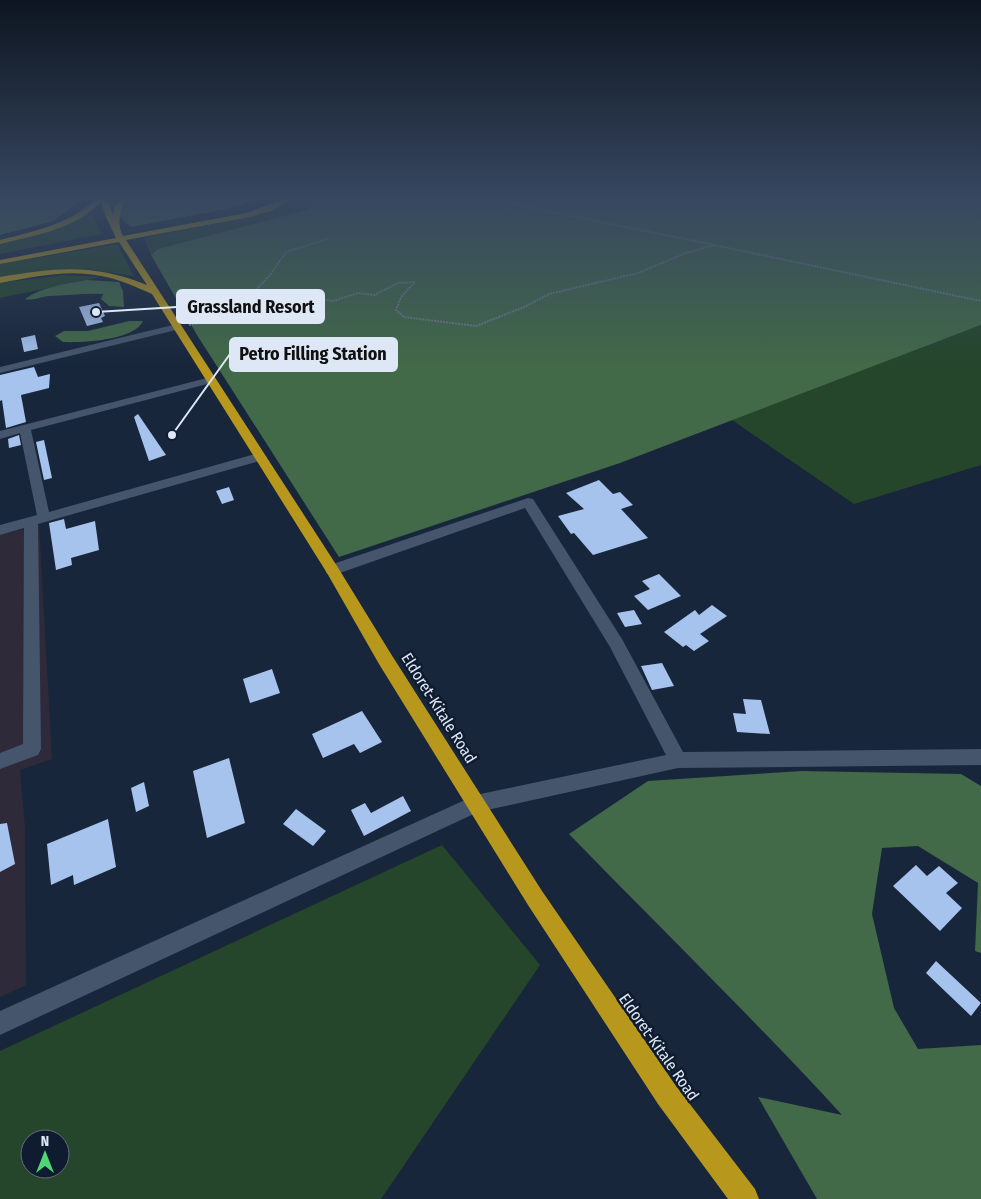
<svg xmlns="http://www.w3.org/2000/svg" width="981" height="1199" font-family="'Fira Sans Condensed',sans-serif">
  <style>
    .medical { fill: #2f2a3a }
    .green { fill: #25462b; fill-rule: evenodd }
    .forest { fill: #426948 }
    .building { fill: #a6c3ee }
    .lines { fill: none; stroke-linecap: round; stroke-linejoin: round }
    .path { stroke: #6d798b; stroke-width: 2; stroke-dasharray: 2 1; stroke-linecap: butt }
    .minor { fill: #45556c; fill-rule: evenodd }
    .highway { fill: #b8981c; fill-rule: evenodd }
    .labels { text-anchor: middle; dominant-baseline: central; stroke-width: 5; stroke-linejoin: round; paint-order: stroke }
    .street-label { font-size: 16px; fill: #dee7f5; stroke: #0f1c30 }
    .leader { fill: none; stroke: #dee7f5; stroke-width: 2 }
    .callout-dot { fill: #dee7f5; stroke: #0f1c30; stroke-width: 2 }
    .callout { fill: #dee7f5; stroke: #dee7f5; stroke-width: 2 }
    .callout-label { font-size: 18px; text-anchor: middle; font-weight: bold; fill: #111 }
  </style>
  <rect width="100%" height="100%" fill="#18263b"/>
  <path class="medical" d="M 39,525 L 52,759 L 20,770 L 25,828 L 26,985 L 0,997 L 0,535 Z"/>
  <path class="green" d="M 299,198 L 315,198 L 307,210 L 158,249 L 151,255 L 144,238 L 263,214 Z
    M 92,212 L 102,234 L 0,254 L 0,243 L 50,231 Z
    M 117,244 L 134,276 L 87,269 L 0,277 L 0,264 Z
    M 64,275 L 100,277 L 0,298 L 0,283 Z
    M 981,325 L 981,465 L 854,504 L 732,420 Z
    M 442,845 L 540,965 L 381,1199 L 0,1199 L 0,1051 ZM 30,1139 L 60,1139 L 60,1169 L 30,1169 Z"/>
  <path class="forest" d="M 0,198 L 85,198 L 53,221 L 0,235 Z
    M 130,198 L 259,198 L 236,207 L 131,227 L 119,216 Z
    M 315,198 L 981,198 L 981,325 L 620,463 L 339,557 L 197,335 L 151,255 L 158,249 L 307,210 Z
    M 86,280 L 119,282 L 123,291 L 124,307 L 109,306 L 101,299 L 103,294 C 84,293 66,296 48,296 C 39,297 34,301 25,299 C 41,287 66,284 86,280 Z
    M 129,321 L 143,321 C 135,340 82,343 63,342 L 55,336 L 64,331 L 88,331 Z
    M 802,771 L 961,774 L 981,786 L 981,953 L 975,951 L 978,883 L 918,846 L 882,848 L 872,914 L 894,1008 L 918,1049 L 981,1045 L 981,1199 L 817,1199 L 758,1097 L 842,1115 C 754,1019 660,928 569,834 L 648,781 Z"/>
  <path class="building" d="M 99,303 L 105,316 L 101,318 L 103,322 L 87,326 L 79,307 Z
    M 35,335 L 38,349 L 24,352 L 21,338 Z
    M 34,367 L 38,377 L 50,374 L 49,388 L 21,395 L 26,422 L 6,428 L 2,400 L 0,401 L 0,375 Z
    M 138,414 L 166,455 L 149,461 L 134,417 Z
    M 19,435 L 21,445 L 9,448 L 8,439 Z
    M 44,440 L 52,478 L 44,480 L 36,442 Z
    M 599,480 L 613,494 L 620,492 L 633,505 L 621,509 L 648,538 L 593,555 L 574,533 L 571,534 L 558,516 L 584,509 L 566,493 Z
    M 229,487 L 234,500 L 222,504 L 216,491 Z
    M 64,519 L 66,529 L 95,521 L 99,550 L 71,558 L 72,565 L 56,570 L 49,523 Z
    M 659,574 L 681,596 L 648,610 L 634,596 L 650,589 L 642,581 Z
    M 712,605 L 727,616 L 700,634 L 709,641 L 694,651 L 686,645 L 683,647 L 664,632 L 695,610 L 699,615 Z
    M 634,610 L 642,624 L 625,627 L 617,613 Z
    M 662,663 L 674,686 L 652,690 L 641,666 Z
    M 272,669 L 280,693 L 250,703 L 243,679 Z
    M 743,699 L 761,700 L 770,734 L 737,732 L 733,713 L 746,714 Z
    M 362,711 L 382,742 L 360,753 L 354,744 L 323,758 L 312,734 Z
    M 229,758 L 245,823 L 207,838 L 193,771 Z
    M 144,782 L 149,806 L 136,812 L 131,788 Z
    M 403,796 L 411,811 L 364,836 L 351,810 L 365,803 L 371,813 Z
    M 296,809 L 326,831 L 313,846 L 283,824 Z
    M 108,819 L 116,867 L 74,885 L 73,875 L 51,885 L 47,844 Z
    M 7,823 L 15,864 L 0,872 L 0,824 Z
    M 916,865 L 927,876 L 939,866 L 958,883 L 946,893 L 962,908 L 940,931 L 893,886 Z
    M 936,961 L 981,1003 L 971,1016 L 926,973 Z"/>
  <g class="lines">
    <path class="path" d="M 714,245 L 981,301
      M 267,308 L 256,290 L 270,275 L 286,252 L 327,239
      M 189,325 L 220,320 L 308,298 L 333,301 L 358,293 L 374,295 L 398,283 L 415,282 L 401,297 L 396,310 L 404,317 L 476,326 L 524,307 L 549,294 L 638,273 L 686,253 L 714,245 L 483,198"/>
    <path class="minor" d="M 177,324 L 182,327 L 180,329 L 0,373 L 0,367 Z
      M 211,377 L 215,378 L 216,380 L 215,382 L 31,430 L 49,512 L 255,454 L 263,454 L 265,457 L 263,460 L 38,524 L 41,749 L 38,755 L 0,769 L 0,753 L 23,744 L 24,528 L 0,535 L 0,525 L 37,515 L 20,433 L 0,439 L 0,431 Z
      M 528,498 L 533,499 L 622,639 L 683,752 L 981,749 L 981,765 L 678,768 L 478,812 L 0,1035 L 0,1011 L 476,795 L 666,755 L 610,647 L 525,508 L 337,574 L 327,574 L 325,570 L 327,566 Z"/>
    <path class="highway" d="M 97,198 L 107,198 L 113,216 L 114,207 L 122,198 L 128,198 C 120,210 116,223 123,236 L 246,213 C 260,209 281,197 294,198 L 271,211 L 250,217 L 126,240 L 337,566 L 391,654 L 542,891 L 676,1086 L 755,1189 L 759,1199 L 728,1199 L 658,1104 L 528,905 L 379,664 L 327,573 L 152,294 C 136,287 119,279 101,276 C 67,269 33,277 0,283 L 0,277 C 57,268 92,263 147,285 L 119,242 L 0,264 L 0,260 L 116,238 L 106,217 L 101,202 C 75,229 36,235 0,244 L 0,240 C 35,231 71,224 97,198 Z"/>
  </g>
  <linearGradient id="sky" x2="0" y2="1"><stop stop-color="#0d1520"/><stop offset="0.54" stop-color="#374760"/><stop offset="1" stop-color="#374760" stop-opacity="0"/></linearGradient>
  <rect width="981" height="366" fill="url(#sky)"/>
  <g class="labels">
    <g class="street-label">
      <text transform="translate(439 708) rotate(58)">Eldoret-Kitale Road</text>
      <text transform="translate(659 1047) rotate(55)">Eldoret-Kitale Road</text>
    </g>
  </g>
  <path class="leader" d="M96 312L177 307M172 435L230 354"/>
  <g class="callout-dot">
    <circle cx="96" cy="312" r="5"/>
    <circle cx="172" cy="435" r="5"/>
  </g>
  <g class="callout">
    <rect x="177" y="290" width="147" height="33" rx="5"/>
    <rect x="230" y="338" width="167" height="33" rx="5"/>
  </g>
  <g class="callout-label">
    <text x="251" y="313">Grassland Resort</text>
    <text x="313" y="360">Petro Filling Station</text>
  </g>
  <g transform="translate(45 1154)"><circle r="24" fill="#0f1c30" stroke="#626d7f"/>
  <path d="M0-4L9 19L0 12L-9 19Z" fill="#50d675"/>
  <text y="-8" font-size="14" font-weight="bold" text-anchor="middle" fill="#dee7f5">N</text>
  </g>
</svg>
